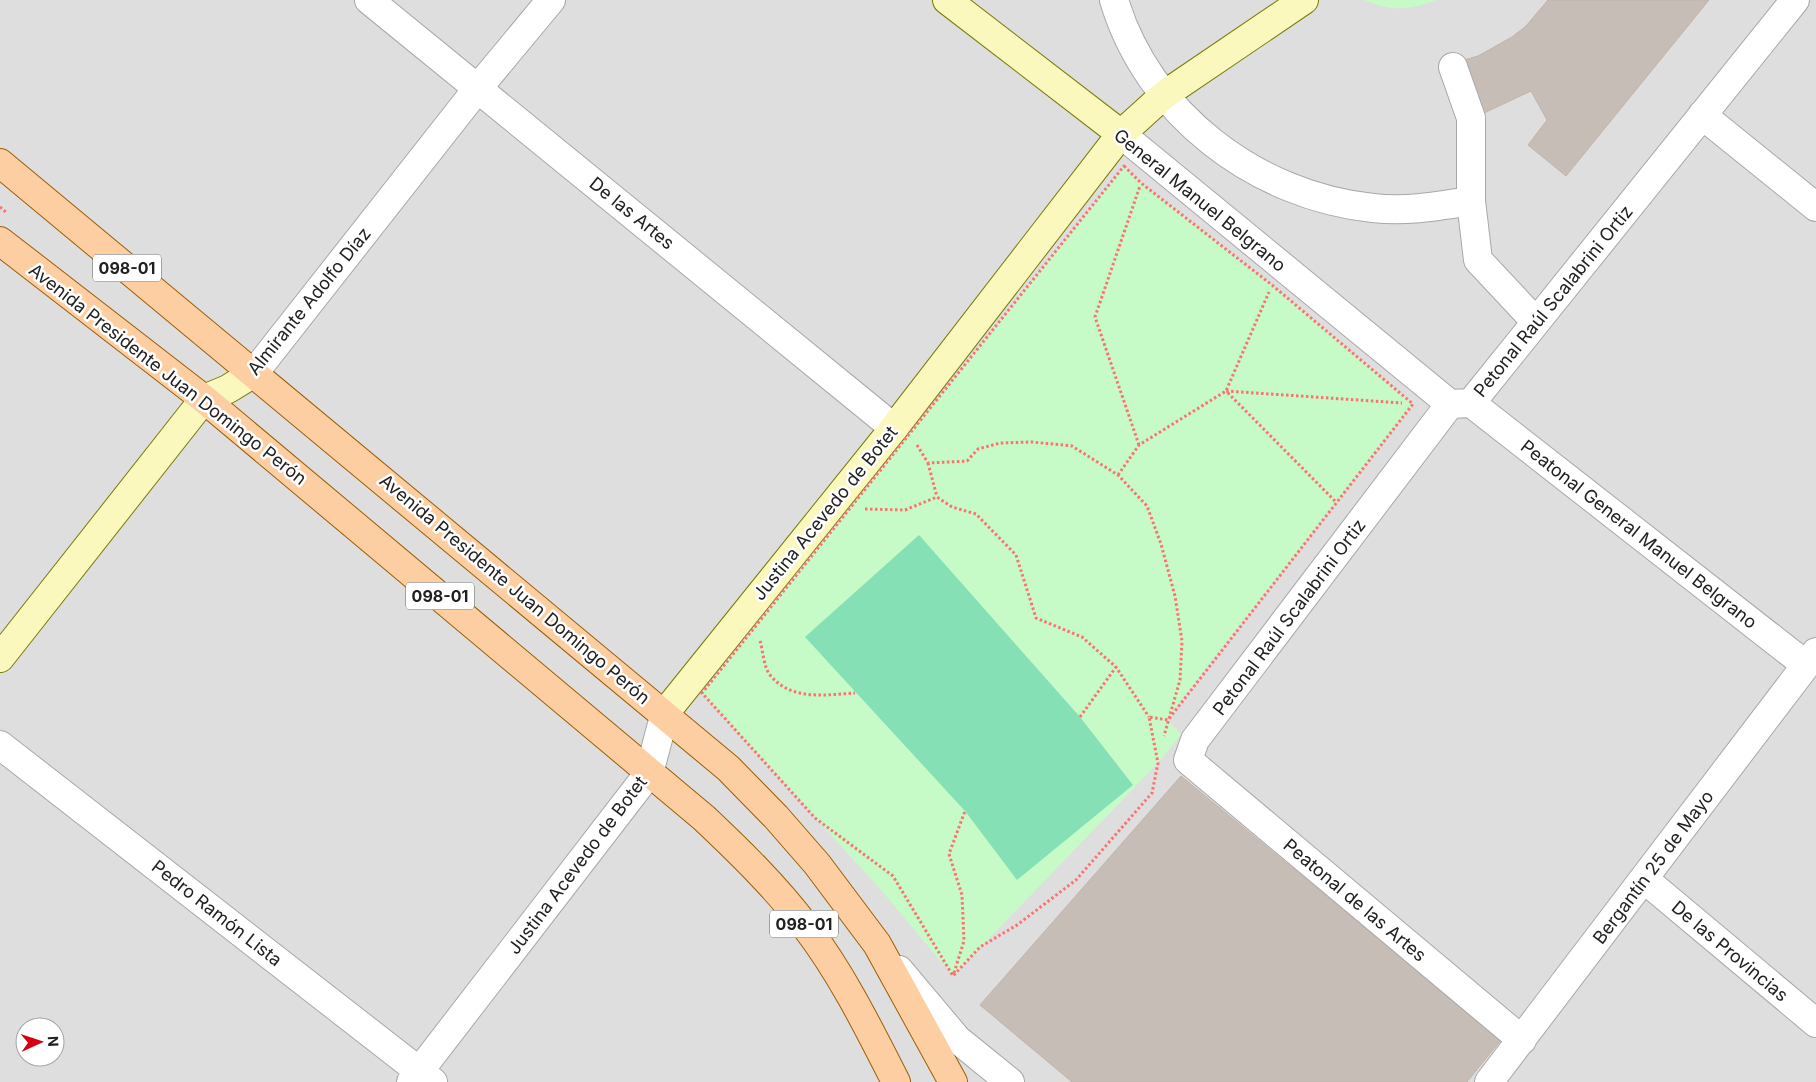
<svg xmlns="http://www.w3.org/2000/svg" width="1816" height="1082" font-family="Inter,sans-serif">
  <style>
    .residential { fill: #dfdede; fill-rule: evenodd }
    .park { fill: #c6fac6 }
    .pitch { fill: #86e0b6 }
    .building { fill: #c6bdb7; stroke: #c3b3aa }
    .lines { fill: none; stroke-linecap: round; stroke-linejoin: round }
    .street-casing { stroke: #a8a8a8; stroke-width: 30 }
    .secondary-casing { stroke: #787c04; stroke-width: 30 }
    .primary-casing { stroke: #9e5d00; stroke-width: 30 }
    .path { stroke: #fb7370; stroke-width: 3; stroke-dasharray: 2.5 2.5; stroke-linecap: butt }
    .street { stroke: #fff; stroke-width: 28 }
    .secondary { stroke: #faf8bd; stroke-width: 28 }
    .primary { stroke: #fccea2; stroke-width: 28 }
    .labels { text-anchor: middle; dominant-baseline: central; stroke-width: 5; stroke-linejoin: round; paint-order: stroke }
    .shield { fill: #fff; stroke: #646464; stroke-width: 1 }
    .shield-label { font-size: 16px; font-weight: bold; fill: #212121 }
    .street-label { font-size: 18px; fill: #212121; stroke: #fff }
  </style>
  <rect width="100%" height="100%" fill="#f1ede8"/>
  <path class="residential" d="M 0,0 L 1816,0 L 1816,1082 L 0,1082 ZM 25,1027 L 55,1027 L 55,1057 L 25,1057 Z"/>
  <path class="park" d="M 1364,0 L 1436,0 C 1409,11 1390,11 1364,0 Z
    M 1124,166 L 1141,183 L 1272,285 L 1413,404 L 1173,711 L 1168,720 L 1181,735 L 1158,763 L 953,976 L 881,890 L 702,693 Z"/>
  <path class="pitch" d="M 919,535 L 1080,717 L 1133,785 L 1017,880 L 965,811 L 805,637 Z"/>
  <path class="building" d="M 1548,0 L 1709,0 L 1566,176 L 1528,145 L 1547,120 L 1531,91 L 1482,114 L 1457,62 L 1478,56 L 1512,37 L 1526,26 Z
    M 1181,776 L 1501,1040 L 1467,1082 L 1072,1082 L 980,1005 Z"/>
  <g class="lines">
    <g class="street-casing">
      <path id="street" d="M 369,0 L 894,428
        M 1114,0 C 1148,114 1256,196 1373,208 C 1406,212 1439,206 1471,201
        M 1453,67 L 1471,118 L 1471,201 L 1478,260 L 1536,322
        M 1702,115 L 1816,207
        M 1121,134 L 1450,404
        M 254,373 L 478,88 L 551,0
        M 1471,403 L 1806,665
        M 0,745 L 433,1082
        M 1644,879 L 1816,1023
        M 899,970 L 957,1039 L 1010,1082
        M 1522,1040 L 1188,760 L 1195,740 L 1450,404 L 1471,403 L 1795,0
        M 411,1082 L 649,773 L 665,713
        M 1489,1082 L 1816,652"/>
    </g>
    <g class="secondary-casing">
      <path id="secondary" d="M 947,0 L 1121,134
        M 0,658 L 204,399 L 228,389 L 254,373
        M 665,713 L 894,428 L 1121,134 L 1164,95 L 1304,0"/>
    </g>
    <g class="primary-casing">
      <path id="primary" d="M 0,163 L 728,768 L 776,817 L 817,864 L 877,944 L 953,1082
        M 0,241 L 204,399 L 704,818 C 740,852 776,887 806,927 C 842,974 869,1029 896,1082"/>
    </g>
    <path class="path" d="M 1124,166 L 1141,183 L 1272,285 L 1413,404 L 1168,720 L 1149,717 L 1158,763 L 1152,793 L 1076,880 L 1017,925 L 980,947 L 953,976 L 893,876 L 815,818 L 702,693 Z
      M 0,207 L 7,213
      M 917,445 L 928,463 L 967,461 L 978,449 L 1000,443 L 1032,442 L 1072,446 L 1118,475 L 1147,506 L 1161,544 L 1175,596 L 1182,641 L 1180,680 L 1164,736
      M 1139,445 L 1095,317 L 1140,186
      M 928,463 L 937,497
      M 1118,475 L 1139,445 L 1226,391 L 1269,292
      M 1335,501 L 1226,391 L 1402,403
      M 865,509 L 905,510 L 937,497 L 952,507 L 976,514 L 1016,555 L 1036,618 L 1082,637 L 1116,667 L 1149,717
      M 760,641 C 763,651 764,668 770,675 C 791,701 825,695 855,693
      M 1080,717 L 1116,667
      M 954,973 L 964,941 L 962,895 L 949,854 L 965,811"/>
    <use href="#street" class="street"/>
    <use href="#secondary" class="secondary"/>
    <use href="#primary" class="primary"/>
  </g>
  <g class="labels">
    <g class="shield">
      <rect x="93" y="254.5" width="68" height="27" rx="4"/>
      <rect x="406" y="582.5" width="68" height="27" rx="4"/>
      <rect x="770" y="910.5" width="68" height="27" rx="4"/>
    </g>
    <g class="shield-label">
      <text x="127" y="268">098-01</text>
      <text x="440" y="596">098-01</text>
      <text x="804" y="924">098-01</text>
    </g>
    <g class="street-label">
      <text transform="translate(1200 200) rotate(39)">General Manuel Belgrano</text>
      <text transform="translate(632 213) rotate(39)">De las Artes</text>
      <text transform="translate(309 301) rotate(-51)">Almirante Adolfo Díaz</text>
      <text transform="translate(1553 301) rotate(-51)">Petonal Raúl Scalabrini Ortiz</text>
      <text transform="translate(168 374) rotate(38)">Avenida Presidente Juan Domingo Perón</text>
      <text transform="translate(825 513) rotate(-51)">Justina Acevedo de Botet</text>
      <text transform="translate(1639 534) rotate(38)">Peatonal General Manuel Belgrano</text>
      <text transform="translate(515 589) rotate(40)">Avenida Presidente Juan Domingo Perón</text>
      <text transform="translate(1289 617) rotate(-53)">Petonal Raúl Scalabrini Ortiz</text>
      <text transform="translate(577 865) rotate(-53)">Justina Acevedo de Botet</text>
      <text transform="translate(1653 867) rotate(-53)">Bergantín 25 de Mayo</text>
      <text transform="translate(1355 900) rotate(40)">Peatonal de las Artes</text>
      <text transform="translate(217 913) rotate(38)">Pedro Ramón Lista</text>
      <text transform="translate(1730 951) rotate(40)">De las Provincias</text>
    </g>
  </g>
  <g transform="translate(40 1042) rotate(87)"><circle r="24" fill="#ffffff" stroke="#a6a6a6"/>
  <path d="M0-4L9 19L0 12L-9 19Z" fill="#d20011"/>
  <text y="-8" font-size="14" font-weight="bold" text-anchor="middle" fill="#212121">N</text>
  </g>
</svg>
